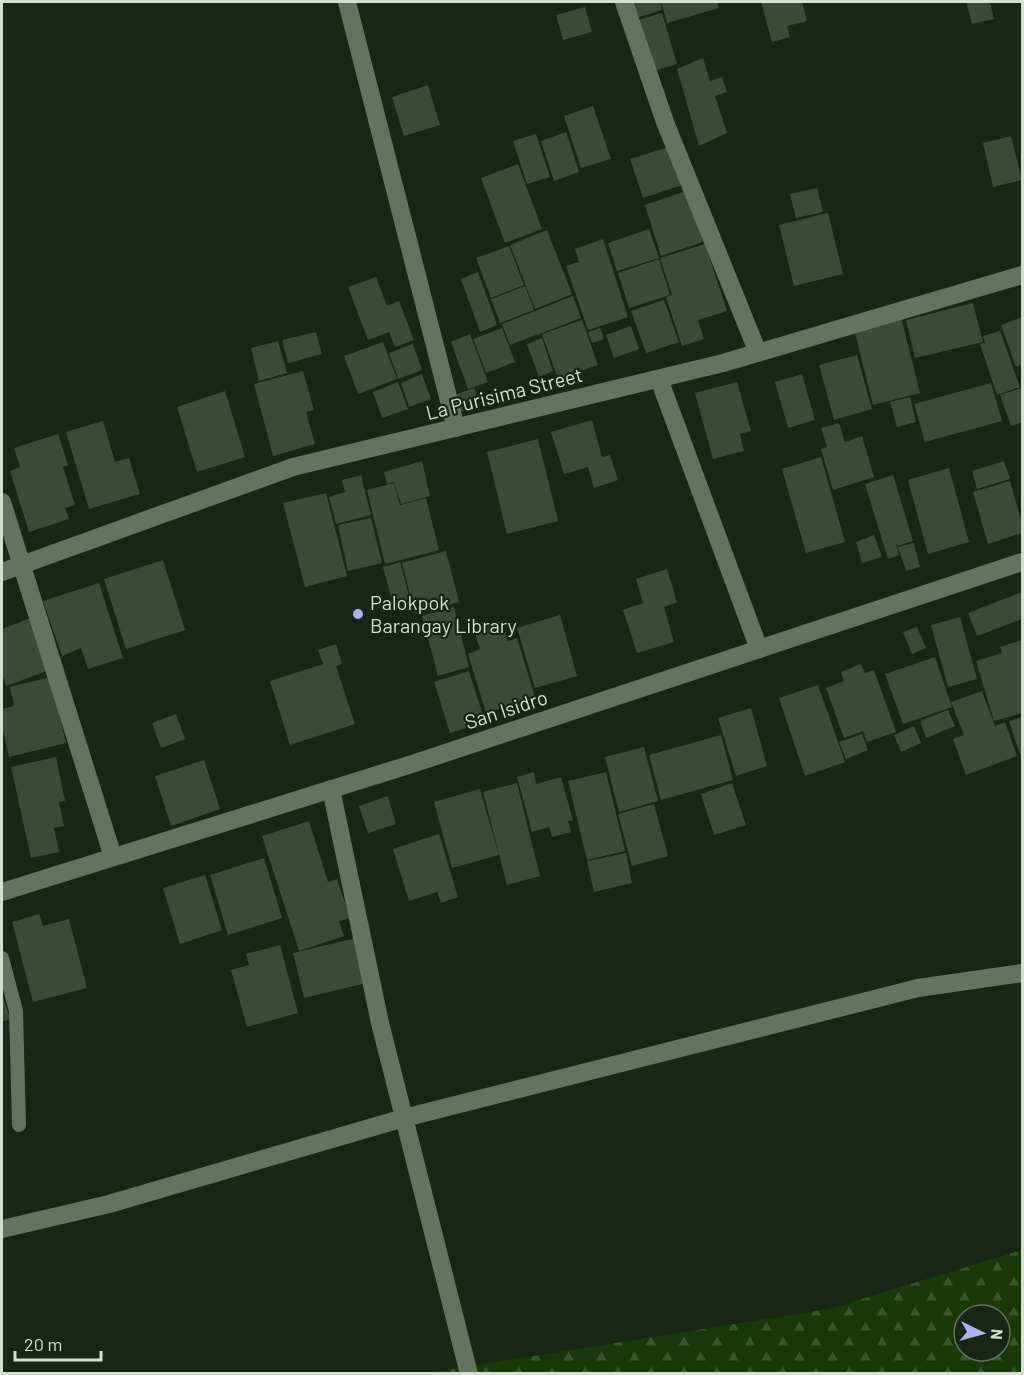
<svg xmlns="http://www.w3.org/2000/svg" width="1024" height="1375" font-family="Barlow,sans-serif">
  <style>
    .forest { fill: url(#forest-firs); fill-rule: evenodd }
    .building { fill: #3c4a37 }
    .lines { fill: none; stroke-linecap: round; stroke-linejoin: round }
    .lane { stroke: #64735f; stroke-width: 14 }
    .street { stroke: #64735f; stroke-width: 18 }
    .secondary { stroke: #64735f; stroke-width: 18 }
    .poi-dot { fill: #b3acf9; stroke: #1a2615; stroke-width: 2 }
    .labels { text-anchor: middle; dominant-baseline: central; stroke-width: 4.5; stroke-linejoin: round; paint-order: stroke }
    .street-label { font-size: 20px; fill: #d6ded3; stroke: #1a2615 }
    .poi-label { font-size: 20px; fill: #d6ded3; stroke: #1a2615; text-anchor: start }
  </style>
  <defs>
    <pattern id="forest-firs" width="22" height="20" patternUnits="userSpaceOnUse" patternTransform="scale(1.5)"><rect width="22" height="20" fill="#183908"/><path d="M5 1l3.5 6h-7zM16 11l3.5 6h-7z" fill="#39552b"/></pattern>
  </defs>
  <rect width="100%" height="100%" fill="#1a2615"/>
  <path class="forest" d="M 1022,1250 L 1022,1373 L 421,1374 L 829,1309 ZM 964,1315 L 1000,1315 L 1000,1351 L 964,1351 Z"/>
  <path class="building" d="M 632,2 L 660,2 L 662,10 L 636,18 Z
    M 661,2 L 717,2 L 719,8 L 667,23 Z
    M 761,2 L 781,2 L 782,3 L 802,2 L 807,21 L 787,26 L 790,37 L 772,42 Z
    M 966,2 L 990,2 L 994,19 L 972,24 Z
    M 585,7 L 592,32 L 563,40 L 556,15 Z
    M 662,13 L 677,64 L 651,72 L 635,21 Z
    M 703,58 L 710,81 L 722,77 L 727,92 L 715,96 L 727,133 L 699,146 L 677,69 Z
    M 428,85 L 440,125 L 404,136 L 392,97 Z
    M 593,106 L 611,159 L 581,168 L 564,116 Z
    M 566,132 L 579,172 L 554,181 L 541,141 Z
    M 536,134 L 550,177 L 527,184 L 513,141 Z
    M 1011,136 L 1022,180 L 993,187 L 983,143 Z
    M 669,147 L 682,185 L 643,198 L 630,159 Z
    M 518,164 L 542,229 L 505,243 L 481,178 Z
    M 817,188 L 823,212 L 796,218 L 790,194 Z
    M 686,191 L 703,242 L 661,256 L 645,205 Z
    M 828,213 L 843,274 L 794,286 L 779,225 Z
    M 649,229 L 659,258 L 617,271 L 608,243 Z
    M 547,230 L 572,294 L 535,309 L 510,245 Z
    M 603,239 L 628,317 L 588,330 L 566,266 L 579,262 L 575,249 Z
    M 705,244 L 727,311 L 698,320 L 704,339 L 682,346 L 666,297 L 672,295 L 660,258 Z
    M 509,246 L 524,285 L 491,298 L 476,258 Z
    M 659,259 L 670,295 L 629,308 L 618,273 Z
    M 478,272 L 497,325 L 480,332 L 461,279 Z
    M 376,277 L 387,306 L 399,301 L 414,340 L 395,347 L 389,332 L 368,340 L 348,287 Z
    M 525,286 L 534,310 L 500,323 L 491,299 Z
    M 573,296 L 581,318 L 510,345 L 502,324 Z
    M 664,300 L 679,342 L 646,353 L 631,311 Z
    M 973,303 L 983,342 L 915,358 L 906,320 Z
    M 901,317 L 920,393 L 873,405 L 854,329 Z
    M 1022,317 L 1022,364 L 1016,367 L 1001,325 Z
    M 582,320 L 598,365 L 558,379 L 542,334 Z
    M 631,326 L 639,349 L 614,358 L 606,335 Z
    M 502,328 L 515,362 L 486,373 L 473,339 Z
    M 600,328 L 604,339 L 592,343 L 588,332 Z
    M 1000,331 L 1020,387 L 997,395 L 980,344 L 985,343 L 983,336 Z
    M 316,332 L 322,354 L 288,363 L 282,340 Z
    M 470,334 L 488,382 L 468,389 L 451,342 Z
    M 542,338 L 553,371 L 539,377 L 527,344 Z
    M 278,341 L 287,373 L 259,381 L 251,348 Z
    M 383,342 L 397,379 L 358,394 L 344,356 Z
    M 413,344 L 422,370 L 398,379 L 389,353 Z
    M 857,355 L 872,409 L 834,420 L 819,365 Z
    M 303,371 L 314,410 L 306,412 L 315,444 L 273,456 L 254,384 Z
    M 422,374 L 431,399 L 409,407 L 401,383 Z
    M 802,374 L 815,420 L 788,428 L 775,382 Z
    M 398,382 L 408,409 L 382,418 L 373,392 Z
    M 737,382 L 751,431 L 740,434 L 744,451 L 713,459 L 695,393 Z
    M 991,383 L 1002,421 L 925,442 L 914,404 Z
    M 474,388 L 480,406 L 457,413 L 452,396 Z
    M 1022,388 L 1022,422 L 1011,426 L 1000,395 Z
    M 225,391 L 245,457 L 197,472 L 177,407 Z
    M 910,397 L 916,422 L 897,427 L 890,402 Z
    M 592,420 L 602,457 L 610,455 L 618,480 L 594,488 L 588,467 L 564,474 L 551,432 Z
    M 103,421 L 115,462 L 129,458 L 140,494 L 89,509 L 66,432 Z
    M 839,423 L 845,442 L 862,436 L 874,477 L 833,490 L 821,449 L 827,447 L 821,428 Z
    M 58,434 L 68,465 L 63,467 L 75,505 L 65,508 L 69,519 L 29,532 L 10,471 L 20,467 L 14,448 Z
    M 538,439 L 558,521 L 507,534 L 487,452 Z
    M 821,457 L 845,542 L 806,553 L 782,469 Z
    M 422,461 L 430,496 L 401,504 L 394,482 L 387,484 L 384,472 Z
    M 1004,461 L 1010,479 L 977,489 L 972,471 Z
    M 949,468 L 969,542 L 928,554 L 908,480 Z
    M 361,475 L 371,515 L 336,524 L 329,497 L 345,492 L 342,480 Z
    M 893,475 L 913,541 L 898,546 L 896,543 L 899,555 L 888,559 L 865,484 Z
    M 1010,481 L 1022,523 L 1022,533 L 988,544 L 973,492 Z
    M 394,483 L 400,505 L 426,498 L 439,550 L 385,564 L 367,490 Z
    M 326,493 L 347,576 L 305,587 L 283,503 Z
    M 371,518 L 382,563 L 348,571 L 338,525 Z
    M 874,535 L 882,557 L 862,563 L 856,542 Z
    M 914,543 L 920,567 L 906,571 L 898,547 Z
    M 446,551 L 459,602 L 415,614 L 402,563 Z
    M 163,560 L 185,630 L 126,649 L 104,579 Z
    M 400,562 L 410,599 L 393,604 L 383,567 Z
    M 667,569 L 677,602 L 664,607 L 674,642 L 637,653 L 623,610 L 643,603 L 636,579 Z
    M 99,583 L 123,658 L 88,669 L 81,648 L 62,656 L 43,601 Z
    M 1022,592 L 1022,619 L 977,636 L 968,613 Z
    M 454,607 L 469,667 L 438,676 L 422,616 Z
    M 560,615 L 577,676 L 535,688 L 517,628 Z
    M 33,617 L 52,669 L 6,686 L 2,674 L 2,629 Z
    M 960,617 L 977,679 L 948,687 L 931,625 Z
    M 502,621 L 508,641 L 517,638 L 535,697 L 486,713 L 468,654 L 480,649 L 474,630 Z
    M 917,627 L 926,648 L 912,654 L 903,632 Z
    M 1022,640 L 1022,713 L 994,721 L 976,661 L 1002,653 L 1000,647 Z
    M 336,644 L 342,664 L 336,666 L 355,724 L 290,745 L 270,681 L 323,664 L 318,650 Z
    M 935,657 L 952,707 L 903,724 L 885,674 Z
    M 861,664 L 865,673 L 874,670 L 896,732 L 867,742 L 863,731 L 844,738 L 826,688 L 844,681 L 841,672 Z
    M 469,671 L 485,722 L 450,733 L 434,682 Z
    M 51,677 L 66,743 L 9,757 L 2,726 L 2,709 L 14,706 L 10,687 Z
    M 818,685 L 845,762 L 805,776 L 779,698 Z
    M 982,691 L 995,726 L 1005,722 L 1017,756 L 966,775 L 953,739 L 964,735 L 951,702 Z
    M 751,708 L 767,766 L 736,776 L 718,718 Z
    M 948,710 L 955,726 L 926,738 L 920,721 Z
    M 176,714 L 185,739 L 161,748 L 152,723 Z
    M 1022,717 L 1022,754 L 1020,755 L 1009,721 Z
    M 914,726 L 921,743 L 901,752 L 894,735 Z
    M 862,734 L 868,750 L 846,759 L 839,742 Z
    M 721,735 L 733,780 L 661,800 L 649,755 Z
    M 644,747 L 658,801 L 619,812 L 605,757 Z
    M 56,757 L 65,801 L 59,802 L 64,826 L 54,828 L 59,852 L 31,858 L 11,767 Z
    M 204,760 L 220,809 L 171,826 L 155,776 Z
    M 534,772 L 536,784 L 561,777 L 573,820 L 568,821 L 571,832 L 552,837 L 549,827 L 532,832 L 517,777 Z
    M 606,772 L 625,851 L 587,860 L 568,781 Z
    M 517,783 L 540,876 L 507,885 L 483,792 Z
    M 732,783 L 746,825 L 714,835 L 701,794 Z
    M 480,789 L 499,855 L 452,868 L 434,802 Z
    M 388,796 L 396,824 L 368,833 L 359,806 Z
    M 654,804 L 668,856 L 632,866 L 618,814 Z
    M 309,821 L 328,882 L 337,879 L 350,918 L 339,921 L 344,936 L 299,951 L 262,836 Z
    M 439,834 L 458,897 L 441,903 L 437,892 L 409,901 L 393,849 Z
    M 626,853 L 632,883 L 594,892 L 587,861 Z
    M 264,858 L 282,918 L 228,935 L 210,875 Z
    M 205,875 L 222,930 L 180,944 L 163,888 Z
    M 39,914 L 43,926 L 69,919 L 87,988 L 33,1002 L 12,922 Z
    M 356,938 L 366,983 L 304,998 L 293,953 Z
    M 280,945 L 298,1013 L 247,1027 L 231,970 L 249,965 L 246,954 Z
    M 2,993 L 10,1019 L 2,1022 Z"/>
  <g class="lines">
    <path class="lane" d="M 2,958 L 16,1011 L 19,1125"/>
    <path class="street" d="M 347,2 L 456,428
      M 624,2 L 665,122 L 758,353
      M 659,379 L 759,649
      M 2,502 L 113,857
      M 2,572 L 293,467 L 723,363 L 1022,275
      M 331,789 L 380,1023 L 469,1374
      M 2,1229 L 109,1204 L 404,1118 L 918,988 L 1022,973"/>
    <path class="secondary" d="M 2,892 L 412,764 L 1022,562"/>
  </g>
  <circle class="poi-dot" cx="358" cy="614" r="6"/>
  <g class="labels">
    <g class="street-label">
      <text transform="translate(504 393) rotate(-14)">La Purisima Street</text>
      <text transform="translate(506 709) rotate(-18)">San Isidro</text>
    </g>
    <g class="poi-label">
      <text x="370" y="602">Palokpok<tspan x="370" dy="23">Barangay Library</tspan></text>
    </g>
  </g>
  <rect width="1024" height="1375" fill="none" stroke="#d6ded3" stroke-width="6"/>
  <g transform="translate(982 1333) rotate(95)"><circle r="28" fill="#1a2615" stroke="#657061" stroke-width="1.5"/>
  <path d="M0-4.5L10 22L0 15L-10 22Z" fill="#b3acf9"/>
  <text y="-9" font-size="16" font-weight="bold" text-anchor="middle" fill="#d6ded3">N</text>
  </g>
  <path d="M15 1351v9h86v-9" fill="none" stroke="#d6ded3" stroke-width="3"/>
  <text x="24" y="1351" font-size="18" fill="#d6ded3" stroke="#1a2615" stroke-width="4.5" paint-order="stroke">20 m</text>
</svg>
